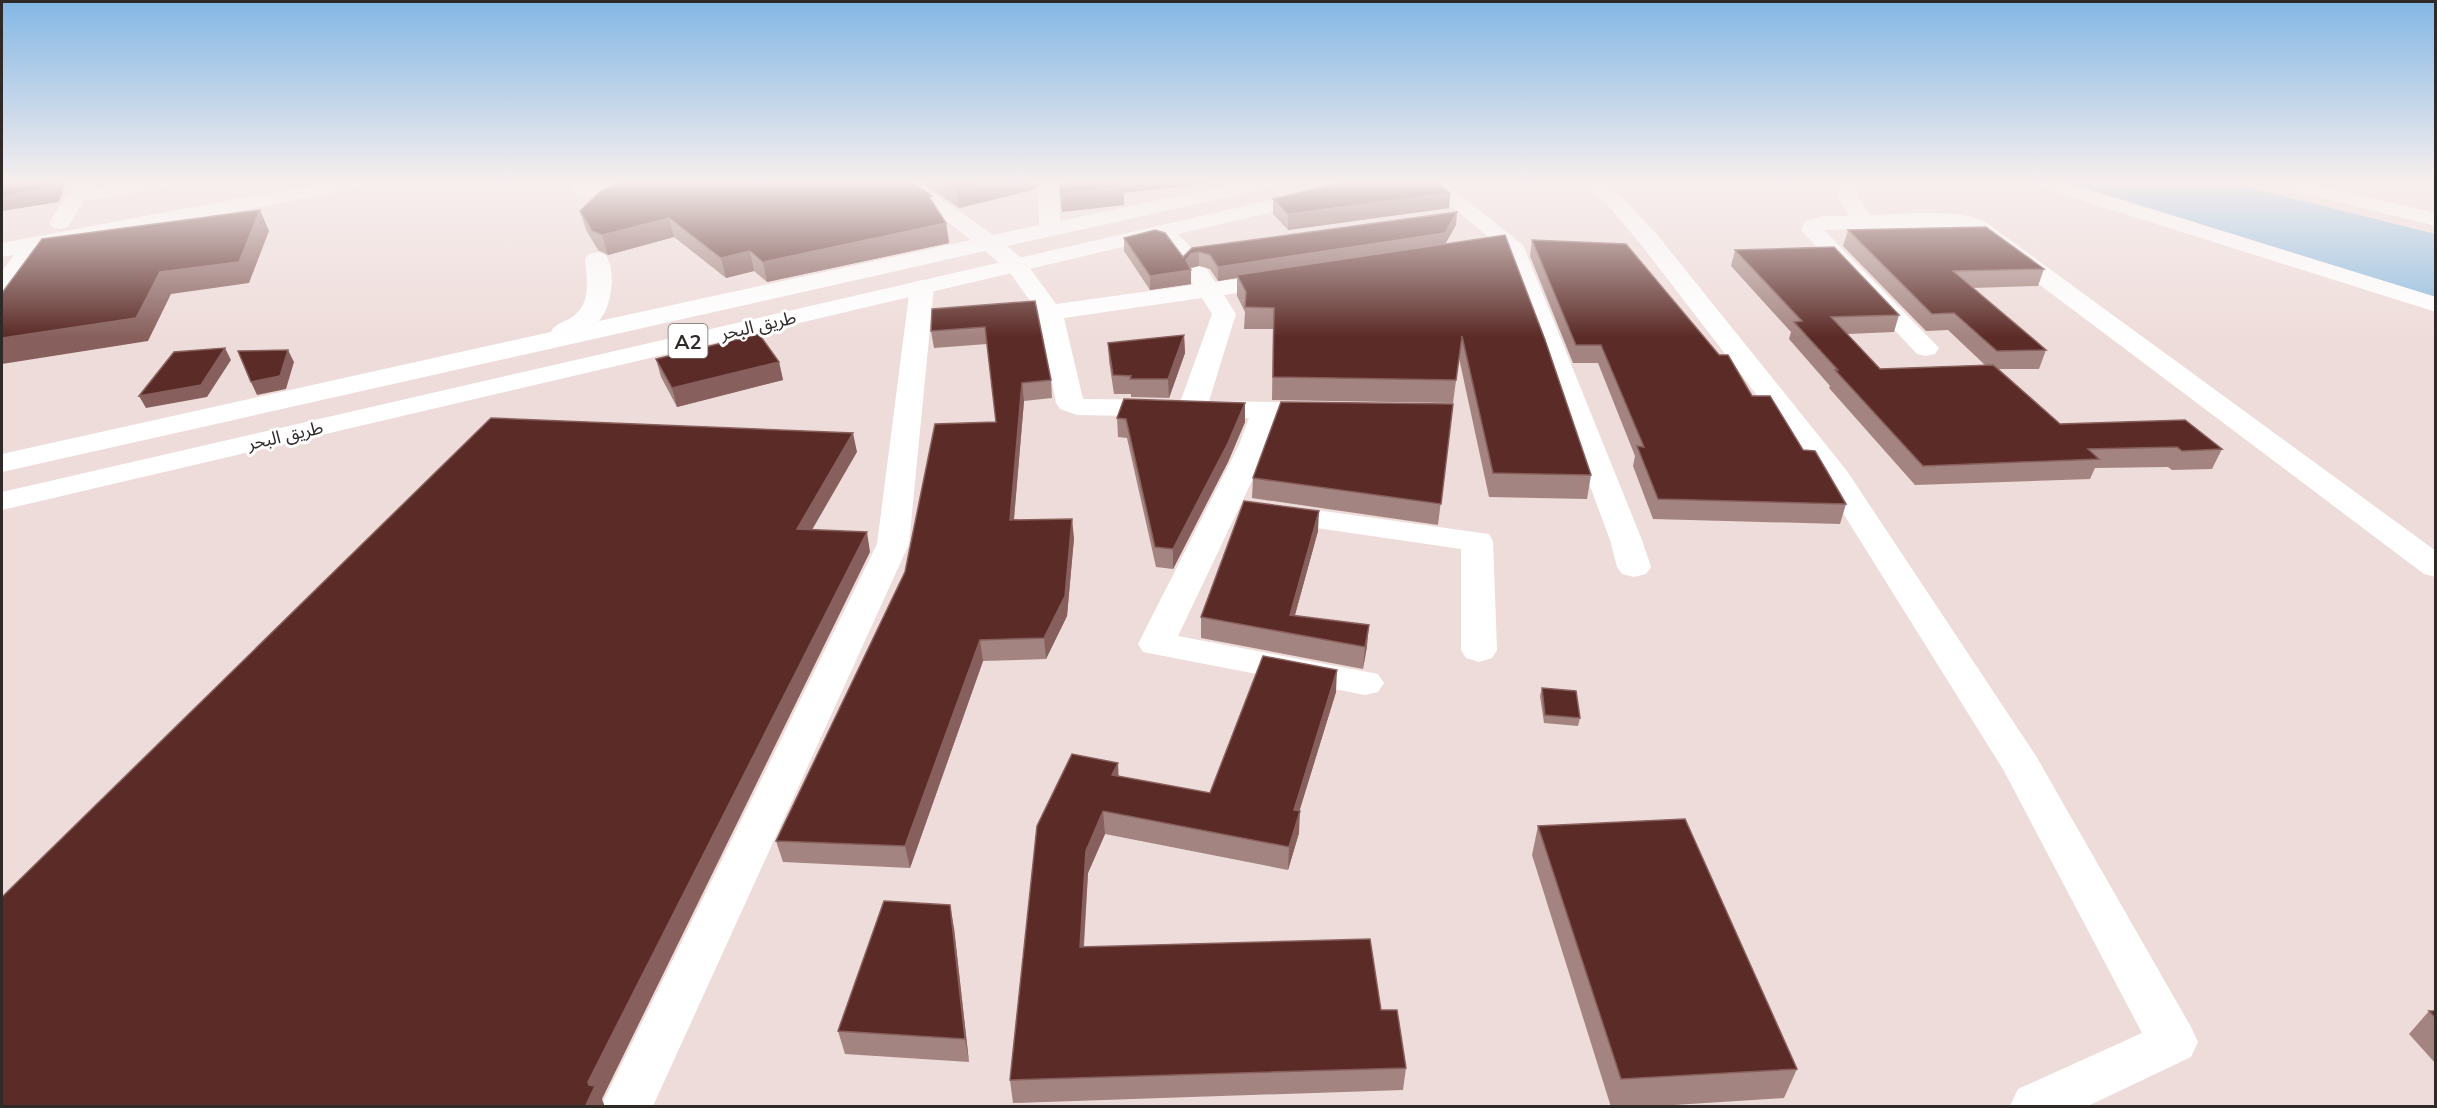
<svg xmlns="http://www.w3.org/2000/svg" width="2437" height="1108" font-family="Mulish,'Noto Sans Arabic',sans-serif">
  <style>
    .water { fill: #8dbce0 }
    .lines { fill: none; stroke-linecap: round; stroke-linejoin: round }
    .minor { fill: #fff; fill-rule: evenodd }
    .highway { fill: #fff; fill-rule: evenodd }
    .wall { fill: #a48480 }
    .shaded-wall { fill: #87605d }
    .building { fill: #5b2b27; stroke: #87605d; stroke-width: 1.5 }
    .labels { text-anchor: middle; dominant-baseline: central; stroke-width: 6; stroke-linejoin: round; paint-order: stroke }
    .far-street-label { font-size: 18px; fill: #2f2928; stroke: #fff }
    .shield { fill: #fff; stroke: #6d6968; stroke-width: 1.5 }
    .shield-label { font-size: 20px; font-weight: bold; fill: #2f2928 }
  </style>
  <rect width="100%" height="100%" fill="#eedcda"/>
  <path class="water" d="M 2066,182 L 2227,182 L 2435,234 L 2435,297 Z"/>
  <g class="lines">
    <path class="minor" d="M 76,182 L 96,182 L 93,187 L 128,182 L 175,182 L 172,186 L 165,188 L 84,201 L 68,227 L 60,229 L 52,227 L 49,222 Z
      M 565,182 L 586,182 L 589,185 L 610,182 L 657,182 L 654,186 L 647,188 L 584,198 L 577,196 Z
      M 895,182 L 918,182 L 993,235 L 1039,225 L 1038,182 L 1058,182 L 1060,221 L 1242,182 L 1279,182 L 1276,186 L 1269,188 L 1007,246 L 1024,260 L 1056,304 L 1193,285 L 1176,257 L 1149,232 L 1152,227 C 1179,221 1203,263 1215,282 L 1280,273 L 1288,275 L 1292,280 L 1288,285 L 1224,295 L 1236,314 L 1209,401 L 1323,403 L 1333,405 L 1337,411 L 1333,417 L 1323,419 L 1277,419 L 1269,445 L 1178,636 L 1378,674 L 1384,683 L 1378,692 L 1365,695 L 1143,652 L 1138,644 L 1239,445 L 1249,418 L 1077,415 L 1060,409 L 1056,403 L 1038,312 L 1008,270 L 985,251 L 2,472 L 2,454 L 551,332 C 554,324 562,323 569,319 C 592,306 587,282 585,259 L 589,254 L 597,252 L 605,254 C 617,271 612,306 599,321 L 971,240 ZM 1202,298 L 1212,314 L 1181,400 L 1083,399 L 1064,318 Z
      M 1422,182 L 1444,182 L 1523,245 L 1642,540 L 1651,567 L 1646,574 L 1634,577 L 1622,574 L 1617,567 L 1610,540 L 1502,248 Z
      M 1577,182 L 1600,182 L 1620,195 L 1655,232 L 1847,471 L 2036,756 L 2191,1027 L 2198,1042 L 2191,1057 L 2088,1106 L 2010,1106 L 2018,1089 L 2142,1033 L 2004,771 L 1823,481 L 1639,242 L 1606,203 Z
      M 1846,182 L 1874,182 C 1870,189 1862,188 1857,194 L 1870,215 C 1901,215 1973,205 1995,229 L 2436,551 L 2436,577 L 2424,574 L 1979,239 L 1973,231 L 1945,227 L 1824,230 L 1939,348 L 1935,354 L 1926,356 L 1917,354 L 1801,230 L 1805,221 L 1823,216 L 1849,216 L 1836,194 Z
      M 2033,182 L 2063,182 L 2436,297 L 2436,312 L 2036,186 Z
      M 34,237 L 42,239 L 45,244 L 10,291 L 2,293 L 2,271 L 26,239 Z
      M 922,280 L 930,282 L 934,287 L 909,544 L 653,1106 L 601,1106 L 877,544 L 910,287 L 914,282 Z
      M 1273,504 L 1489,534 L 1493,541 L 1497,650 L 1492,658 L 1479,662 L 1466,658 L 1461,650 L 1461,549 L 1262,520 L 1257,513 L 1262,506 Z"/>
    <path class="highway" d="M 325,182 L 366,182 L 363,186 L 356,188 L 2,257 L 2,243 Z
      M 1349,182 L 1384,182 L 1381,186 L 1374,188 L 2,510 L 2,492 Z
      M 2270,182 L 2304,182 L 2436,213 L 2436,226 L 2273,186 Z"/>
  </g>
  <path class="wall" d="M 921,182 L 1038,182 L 1036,189 L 959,208 Z
    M 1450,193 L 1449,208 L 1288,230 L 1273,214 L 1273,199 Z
    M 932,202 L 946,223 L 949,243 L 767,282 L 754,271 L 726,278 L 674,237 L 608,255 L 598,250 L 586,230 L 580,211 Z
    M 1456,225 L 1445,244 L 1591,475 L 1587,499 L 1489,497 L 1459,358 L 1453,403 L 1272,400 L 1273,329 L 1244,329 L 1245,312 L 1237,296 L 1237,278 L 1218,281 L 1210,269 L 1199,266 L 1191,268 L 1190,269 L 1191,284 L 1150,290 L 1124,251 L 1124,238 L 1183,257 L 1192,248 Z
    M 1848,230 L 2044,269 L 2038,286 L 1972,288 L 2046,350 L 2039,369 L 1999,369 L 2060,424 L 2222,449 L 2212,469 L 2172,470 L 2168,467 L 2095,468 L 2090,479 L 1915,485 L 1829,388 L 1830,386 L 1789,339 L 1791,332 L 1731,266 L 1735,250 L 1899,315 L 1894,332 L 1847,334 L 1880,369 L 1985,365 L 1948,330 L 1926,331 L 1843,246 Z
    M 1532,240 L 1752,396 L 1803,450 L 1846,504 L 1840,524 L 1653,519 L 1633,466 L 1635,456 L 1598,363 L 1573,363 L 1530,256 Z
    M 1035,301 L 1051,380 L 1052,398 L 1024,401 L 1014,520 L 1074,538 L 1067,616 L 1046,659 L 983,661 L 910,868 L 783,862 L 776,841 L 996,422 L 987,344 L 934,348 L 931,331 Z
    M 1184,335 L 1185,353 L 1169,398 L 1131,397 L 1131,394 L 1114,394 L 1109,361 L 1108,343 Z
    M 656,359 L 779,362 L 783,380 L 677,407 L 661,377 Z
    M 1245,403 L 1245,422 L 1228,462 L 1173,569 L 1156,567 L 1127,438 L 1118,437 L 1117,418 Z
    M 1453,404 L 1438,525 L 1252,498 L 1253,478 Z
    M 1318,531 L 1295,615 L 1367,646 L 1363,669 L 1201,638 L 1201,617 Z
    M 1542,688 L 1580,718 L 1578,726 L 1544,723 L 1540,696 Z
    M 1336,692 L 1299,811 L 1299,833 L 1288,870 L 1105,834 L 1088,873 L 1084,947 L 1381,1010 L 1406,1068 L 1403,1090 L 1013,1103 L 1010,1080 L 1037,826 L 1118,776 L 1210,793 Z
    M 1538,826 L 1797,1069 L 1784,1098 L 1643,1107 L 1611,1107 L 1532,855 Z
    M 954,928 L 969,1062 L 845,1054 L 838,1031 Z
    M 2429,1011 L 2436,1011 L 2436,1064 L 2409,1034 Z"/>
  <path class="shaded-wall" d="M 54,182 L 66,182 L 59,202 L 2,211 L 2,196 Z
    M 991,182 L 1038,182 L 1036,189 L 959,208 L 957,190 Z
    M 1113,182 L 1221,182 L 1124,193 L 1124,205 L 1062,212 L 1060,193 Z
    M 1450,193 L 1449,208 L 1288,230 L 1288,214 Z
    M 260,210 L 269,231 L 249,283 L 171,294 L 148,341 L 2,364 L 2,338 Z
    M 1457,212 L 1456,225 L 1444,246 L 1237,275 L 1237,278 L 1218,281 L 1218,267 Z
    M 669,218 L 674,237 L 608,255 L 602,235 Z
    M 946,223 L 949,243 L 767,282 L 763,262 Z
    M 750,251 L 754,271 L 726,278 L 721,258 Z
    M 1199,252 L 1199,266 L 1191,268 L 1189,271 L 1191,270 L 1191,284 L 1150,290 L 1150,276 L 1191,254 Z
    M 1184,335 L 1185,353 L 1169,398 L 1168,379 Z
    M 225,348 L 231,360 L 207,397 L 146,408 L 139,396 Z
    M 288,350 L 294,362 L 286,389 L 257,395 L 251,382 Z
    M 779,362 L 783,380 L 677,407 L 672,388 Z
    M 1022,383 L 1024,401 L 1012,540 L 1010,520 Z
    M 1245,403 L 1245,422 L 1228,462 L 1173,569 L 1173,549 Z
    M 853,433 L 857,452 L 801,549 L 797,529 Z
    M 1319,511 L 1318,531 L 1290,633 L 1290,615 Z
    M 1072,519 L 1074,538 L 1067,616 L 1046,659 L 1044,638 Z
    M 867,532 L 870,552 L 602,1099 L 605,1107 L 585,1107 L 588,1082 Z
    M 1369,625 L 1367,646 L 1363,669 L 1365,647 Z
    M 980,640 L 983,661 L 910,868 L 905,846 Z
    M 1337,670 L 1336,692 L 1293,832 L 1294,810 Z
    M 1118,763 L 1119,785 L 1112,775 Z
    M 1103,811 L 1105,834 L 1088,873 L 1082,969 L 1080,947 L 1086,851 Z
    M 1300,811 L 1299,833 L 1288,870 L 1289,847 Z
    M 950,905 L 954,928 L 969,1062 L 965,1039 Z"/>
  <path class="building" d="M 2,182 L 54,182 L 51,188 L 2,196 Z
    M 623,182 L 912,182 L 932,196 L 929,197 L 946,223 L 763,262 L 750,251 L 721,258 L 669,218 L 602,235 L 592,231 L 580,211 L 601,191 Z
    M 945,182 L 991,182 L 957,190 Z
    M 1060,182 L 1119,182 L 1124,187 L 1060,193 Z
    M 1343,182 L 1436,182 L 1450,193 L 1288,214 L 1273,199 Z
    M 260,210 L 239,262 L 160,272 L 136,318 L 2,338 L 2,293 L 42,239 Z
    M 1457,212 L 1445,233 L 1218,267 L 1210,255 L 1199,252 L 1191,254 L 1186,260 L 1191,270 L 1150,276 L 1124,238 L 1155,230 L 1165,233 L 1183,257 L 1192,248 Z
    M 1986,227 L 2044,269 L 1953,271 L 2046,350 L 1997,351 L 1954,313 L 1932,314 L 1848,230 Z
    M 1505,235 L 1545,340 L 1591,475 L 1493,473 L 1462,336 L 1456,380 L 1273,377 L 1274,308 L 1245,307 L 1246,292 L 1237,275 Z
    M 1532,240 L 1626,244 L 1719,355 L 1728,355 L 1752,396 L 1770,396 L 1803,450 L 1815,451 L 1846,504 L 1658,499 L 1637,446 L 1644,447 L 1601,345 L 1576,345 Z
    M 1834,247 L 1899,315 L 1831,317 L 1880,369 L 1993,365 L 2060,424 L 2185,420 L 2222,449 L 2182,451 L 2177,447 L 2088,449 L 2099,459 L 1923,466 L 1835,370 L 1838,370 L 1794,322 L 1802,321 L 1735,250 Z
    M 1035,301 L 1051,380 L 1022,383 L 1010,520 L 1072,519 L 1065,596 L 1044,638 L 980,640 L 905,846 L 776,841 L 905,572 L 935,424 L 996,422 L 985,327 L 931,331 L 932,309 Z
    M 759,334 L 779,362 L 672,388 L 656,359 Z
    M 1184,335 L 1168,379 L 1130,379 L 1131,376 L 1113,375 L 1108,343 Z
    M 225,348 L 201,385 L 139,396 L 174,352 Z
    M 288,350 L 280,376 L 251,382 L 238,351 Z
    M 1124,399 L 1245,403 L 1228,443 L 1173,549 L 1155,547 L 1126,419 L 1117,418 Z
    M 1281,402 L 1453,404 L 1441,504 L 1253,478 Z
    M 491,418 L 853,433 L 797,529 L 867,532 L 588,1082 L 589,1085 L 595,1086 L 585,1107 L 2,1107 L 2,897 Z
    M 1244,501 L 1319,511 L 1290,615 L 1369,625 L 1365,647 L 1201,617 Z
    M 1263,656 L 1337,670 L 1294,810 L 1300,811 L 1289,847 L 1103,811 L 1086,851 L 1080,947 L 1370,939 L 1381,1010 L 1397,1010 L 1406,1068 L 1010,1080 L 1037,826 L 1072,754 L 1118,763 L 1112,775 L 1210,793 Z
    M 1542,688 L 1576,691 L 1580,718 L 1545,715 Z
    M 1685,819 L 1797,1069 L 1621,1079 L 1538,826 Z
    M 884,901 L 950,905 L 965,1039 L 838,1031 Z
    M 2429,1011 L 2436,1011 L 2436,1018 Z"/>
  <linearGradient id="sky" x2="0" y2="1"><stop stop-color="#83b7e5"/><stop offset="0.54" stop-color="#f7efee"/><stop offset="1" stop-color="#f7efee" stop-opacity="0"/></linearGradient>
  <rect width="2437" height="337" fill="url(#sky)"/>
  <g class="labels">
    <g class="far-street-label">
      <text transform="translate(758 325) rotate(-13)">طريق البحر</text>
      <text transform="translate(285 435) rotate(-13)">طريق البحر</text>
    </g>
    <rect class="shield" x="668.5" y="324" width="39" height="34" rx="4.5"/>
    <g class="shield-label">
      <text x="688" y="341">A2</text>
    </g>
  </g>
  <rect width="2437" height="1108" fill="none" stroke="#2f2928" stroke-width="6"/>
</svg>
